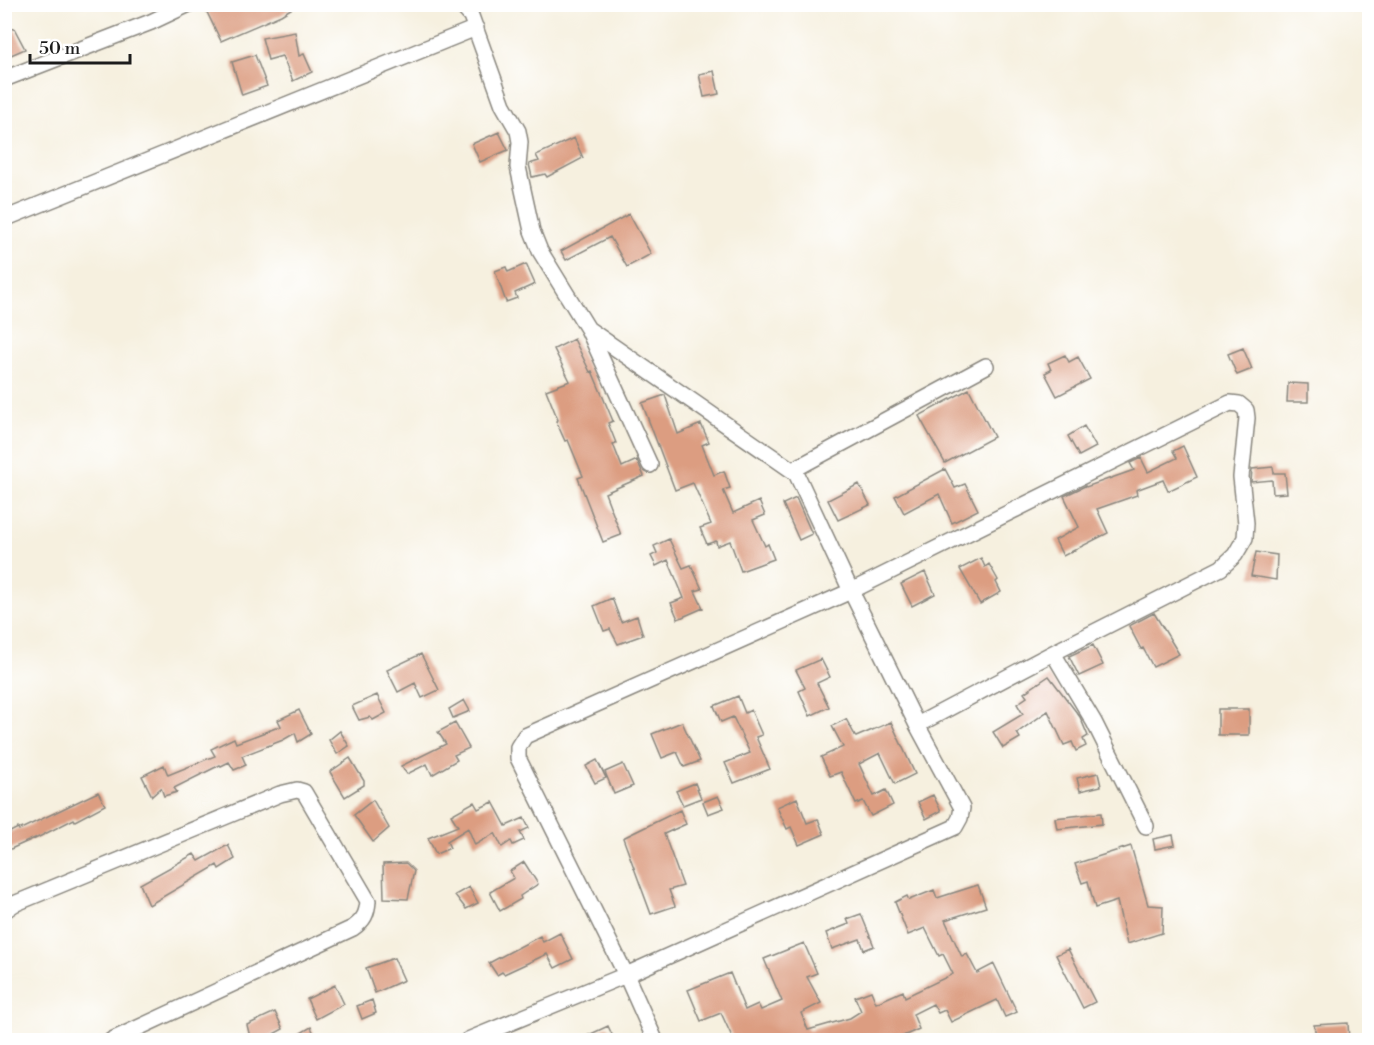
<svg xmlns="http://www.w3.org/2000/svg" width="1374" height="1045" font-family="'Libre Bodoni',serif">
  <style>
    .building { fill: #dc9d81 }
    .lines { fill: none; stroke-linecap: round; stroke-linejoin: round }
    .minor-casing { stroke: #89867e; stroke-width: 18 }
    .minor { stroke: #fff; stroke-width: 15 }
  </style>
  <rect width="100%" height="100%" fill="#fff"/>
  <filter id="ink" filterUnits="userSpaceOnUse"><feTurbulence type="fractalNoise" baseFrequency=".0167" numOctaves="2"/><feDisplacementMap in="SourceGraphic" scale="12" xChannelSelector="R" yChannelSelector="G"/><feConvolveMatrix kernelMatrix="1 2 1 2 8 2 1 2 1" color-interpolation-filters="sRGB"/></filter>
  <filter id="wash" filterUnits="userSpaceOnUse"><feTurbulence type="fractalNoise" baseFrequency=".008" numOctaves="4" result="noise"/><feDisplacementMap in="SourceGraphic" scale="24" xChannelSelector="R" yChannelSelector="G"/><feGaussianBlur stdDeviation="1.35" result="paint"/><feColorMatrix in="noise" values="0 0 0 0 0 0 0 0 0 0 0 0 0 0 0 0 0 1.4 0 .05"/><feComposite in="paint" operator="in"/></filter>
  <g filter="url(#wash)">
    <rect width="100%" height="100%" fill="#f6f0df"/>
    <g id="blocks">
      <path class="building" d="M 203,4 L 299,4 L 281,15 L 221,41 Z
        M 14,28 L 25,49 L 4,58 L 4,32 Z
        M 295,32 L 299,56 L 304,54 L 312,72 L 293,81 L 282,56 L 268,60 L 262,38 Z
        M 255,55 L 267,86 L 242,95 L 232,62 Z
        M 714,71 L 719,94 L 704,97 L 699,74 Z
        M 499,132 L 508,150 L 480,162 L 472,144 Z
        M 574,138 L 583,158 L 547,177 L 545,174 L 532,177 L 529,164 L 539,161 L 536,155 Z
        M 629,214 L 651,254 L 627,267 L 610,237 L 566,260 L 561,251 Z
        M 526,264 L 535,284 L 515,293 L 517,298 L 506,302 L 495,271 L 506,267 L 508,272 Z
        M 574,339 L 590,372 L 592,371 L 613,421 L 608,423 L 616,443 L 613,444 L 622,467 L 637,460 L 644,476 L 605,493 L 621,535 L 603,542 L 578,478 L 583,476 L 568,440 L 565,441 L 556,421 L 558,420 L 546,390 L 570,381 L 554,349 Z
        M 1243,348 L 1252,369 L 1237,375 L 1228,354 Z
        M 1065,355 L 1069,362 L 1078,357 L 1090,379 L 1057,396 L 1045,373 L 1051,370 L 1048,363 Z
        M 1288,383 L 1308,384 L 1308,402 L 1287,402 Z
        M 969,389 L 994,437 L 945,463 L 919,416 Z
        M 665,395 L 678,434 L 701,424 L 709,442 L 702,445 L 714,475 L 724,471 L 730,488 L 723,490 L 733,513 L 759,501 L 765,515 L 753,520 L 765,546 L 768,544 L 774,559 L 741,571 L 730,541 L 717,546 L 716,541 L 707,544 L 700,528 L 711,524 L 693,483 L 675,490 L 642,403 Z
        M 1084,426 L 1096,447 L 1079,456 L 1068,436 Z
        M 1183,446 L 1197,477 L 1168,491 L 1163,480 L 1136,490 L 1137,495 L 1097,509 L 1108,533 L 1063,556 L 1055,540 L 1079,527 L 1064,496 L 1085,486 L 1086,487 L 1134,470 L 1130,463 L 1141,458 L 1148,472 L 1177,458 L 1173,451 Z
        M 1273,467 L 1274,473 L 1285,473 L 1287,493 L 1273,494 L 1272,480 L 1251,482 L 1252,469 Z
        M 945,469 L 955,488 L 965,484 L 978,510 L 952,523 L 939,494 L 904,513 L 895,496 Z
        M 859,484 L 870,505 L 838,520 L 828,500 Z
        M 796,498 L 812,534 L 799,540 L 783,504 Z
        M 669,539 L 683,568 L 691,565 L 702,589 L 695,591 L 703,608 L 678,619 L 671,603 L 684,598 L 668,560 L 656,566 L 651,556 L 657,553 L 654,546 Z
        M 1256,552 L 1277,555 L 1276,580 L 1251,576 Z
        M 981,558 L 985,567 L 989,564 L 998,580 L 996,582 L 1001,592 L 980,604 L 960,569 Z
        M 925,572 L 935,594 L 912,606 L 901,584 Z
        M 612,598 L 621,622 L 637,616 L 643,635 L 618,644 L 610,629 L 604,631 L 594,606 Z
        M 1154,613 L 1179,654 L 1153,667 L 1143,648 L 1141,649 L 1129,626 Z
        M 1093,645 L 1103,665 L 1079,676 L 1069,656 Z
        M 421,654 L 439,690 L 422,698 L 415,683 L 398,692 L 387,670 Z
        M 821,659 L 830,677 L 817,683 L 829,707 L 810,716 L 799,691 L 805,688 L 796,670 Z
        M 1049,676 L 1080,717 L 1088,736 L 1083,739 L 1086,746 L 1076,751 L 1072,742 L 1064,745 L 1048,711 L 1017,733 L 1020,738 L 1003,748 L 993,732 L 1023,714 L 1017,704 L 1027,697 L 1024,693 Z
        M 377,695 L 386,713 L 373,720 L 370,717 L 359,720 L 352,706 Z
        M 738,696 L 745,713 L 751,710 L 762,735 L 756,737 L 770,769 L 734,783 L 725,763 L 750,753 L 733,717 L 721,722 L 714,706 Z
        M 464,700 L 470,711 L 453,718 L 449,709 Z
        M 1218,709 L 1249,709 L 1249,735 L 1218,735 Z
        M 299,710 L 311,734 L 298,742 L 295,733 L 283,740 L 242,756 L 246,765 L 234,770 L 229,762 L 221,766 L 220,765 L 174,788 L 177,792 L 164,796 L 161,788 L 152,796 L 142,776 L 164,765 L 168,775 L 215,756 L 211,749 L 234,738 L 236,743 L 281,726 L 278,720 Z
        M 846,719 L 856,737 L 891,722 L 915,774 L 895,784 L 880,753 L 859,764 L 874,796 L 886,790 L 893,805 L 871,816 L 863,801 L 856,804 L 841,772 L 830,776 L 821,757 L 843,747 L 832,726 Z
        M 682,722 L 700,761 L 684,767 L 677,752 L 662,758 L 652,734 Z
        M 455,723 L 469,748 L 454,755 L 457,760 L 432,775 L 427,764 L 407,774 L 401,766 L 446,744 L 438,732 Z
        M 340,731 L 349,746 L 337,754 L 329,740 Z
        M 350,758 L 364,781 L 364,785 L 345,797 L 330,772 Z
        M 597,760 L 606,778 L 595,783 L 586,766 Z
        M 623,764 L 633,786 L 614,794 L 605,772 Z
        M 1098,773 L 1101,786 L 1080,791 L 1077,778 Z
        M 695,783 L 701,798 L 683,805 L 676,791 Z
        M 98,792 L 105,805 L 75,821 L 74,819 L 35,839 L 35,838 L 4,852 L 4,835 L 18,828 L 19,830 Z
        M 933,795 L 941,811 L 926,819 L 918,802 Z
        M 718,796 L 724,808 L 708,814 L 703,802 Z
        M 797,798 L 807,823 L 818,819 L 824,834 L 799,845 L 791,827 L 787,829 L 777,807 Z
        M 373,800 L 389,828 L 373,842 L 354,815 Z
        M 474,802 L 478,809 L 493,802 L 506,826 L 524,818 L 529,828 L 520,832 L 524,840 L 513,845 L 511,841 L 502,847 L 495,833 L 475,845 L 468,828 L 447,841 L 450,848 L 436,854 L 428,838 L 458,826 L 451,815 Z
        M 680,810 L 686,824 L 664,834 L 683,886 L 669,890 L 675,906 L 651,914 L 623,838 Z
        M 1101,813 L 1102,824 L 1057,829 L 1055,818 Z
        M 1173,835 L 1175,845 L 1155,849 L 1153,839 Z
        M 228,845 L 235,859 L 219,869 L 217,865 L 149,905 L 140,884 L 194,854 L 199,861 Z
        M 1131,846 L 1148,905 L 1163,906 L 1162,933 L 1127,944 L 1117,901 L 1095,908 L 1088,881 L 1082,883 L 1075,864 Z
        M 524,862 L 538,884 L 520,896 L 521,899 L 500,911 L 490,892 L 514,878 L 510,871 Z
        M 406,863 L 414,871 L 408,899 L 384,898 L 383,864 Z
        M 978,885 L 986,907 L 945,920 L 962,957 L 967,954 L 977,973 L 994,964 L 1017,1012 L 1005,1017 L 997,1000 L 951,1022 L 945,1010 L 938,1013 L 933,1004 L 913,1014 L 919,1029 L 901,1037 L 902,1041 L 784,1041 L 784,1038 L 788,1036 L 788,1035 L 777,1041 L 734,1041 L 721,1013 L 701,1021 L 688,990 L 730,973 L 745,1010 L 758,1004 L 761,1010 L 782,1001 L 764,959 L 804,943 L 817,973 L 807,977 L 821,1003 L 801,1013 L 808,1030 L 850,1018 L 861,1011 L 855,997 L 871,991 L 876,1003 L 903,991 L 905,997 L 953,974 L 943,954 L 939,956 L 925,928 L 908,935 L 895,902 L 907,896 L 909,900 L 934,890 L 937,898 Z
        M 469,887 L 478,903 L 466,909 L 455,895 Z
        M 861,914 L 874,946 L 864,950 L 860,939 L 832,949 L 826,933 L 849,924 L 847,919 Z
        M 560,933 L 573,959 L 555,968 L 547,954 L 504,974 L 502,972 L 497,975 L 489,963 L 540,936 L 543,942 Z
        M 1068,949 L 1095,1002 L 1083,1008 L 1056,955 Z
        M 394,958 L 404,980 L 375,993 L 366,968 Z
        M 335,985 L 344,1004 L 316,1019 L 307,999 Z
        M 372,1000 L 376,1013 L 362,1019 L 357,1006 Z
        M 275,1012 L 283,1029 L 261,1041 L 251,1041 L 247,1025 Z
        M 1348,1023 L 1349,1041 L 1317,1041 L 1314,1025 Z
        M 608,1026 L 615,1041 L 576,1041 Z
        M 311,1027 L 317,1041 L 287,1041 Z"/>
    </g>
  </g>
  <g filter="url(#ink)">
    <use href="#blocks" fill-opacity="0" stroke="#89867e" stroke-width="1.5"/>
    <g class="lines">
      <g class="minor-casing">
        <path id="minor" d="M 460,4 L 471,16 L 503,105 L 518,131 L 520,142 L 518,167 L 532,231 L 540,251 L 588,329 L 650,465
          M 4,79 L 151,22 L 189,4
          M 4,219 L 476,28
          M 796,473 L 798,467 L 804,464 L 986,366
          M 1053,653 L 1094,722 L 1146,826
          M 4,911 L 14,904 L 280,794 L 297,790 L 304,792 L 368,901 C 367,914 364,920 353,928 L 112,1040
          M 468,1040 L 626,975 L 955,827 L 960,818 L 962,808 L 917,725 L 851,591 L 796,473 L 588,329
          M 655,1040 L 626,975 L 518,758 L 518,747 L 525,736 L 851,591 L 1230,403 L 1239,404 L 1246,410 L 1247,418 L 1241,477 L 1246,523 L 1245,538 L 1235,555 L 1221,568 L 1053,653 L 917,725"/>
      </g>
      <use href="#minor" class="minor"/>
    </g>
  </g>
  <rect width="1374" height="1045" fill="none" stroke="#fff" stroke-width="24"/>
  <path d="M30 54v9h100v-9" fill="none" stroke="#1c1c1c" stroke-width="3"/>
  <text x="39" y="54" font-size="18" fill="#1c1c1c" stroke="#ffffff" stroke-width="4.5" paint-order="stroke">50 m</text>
</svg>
